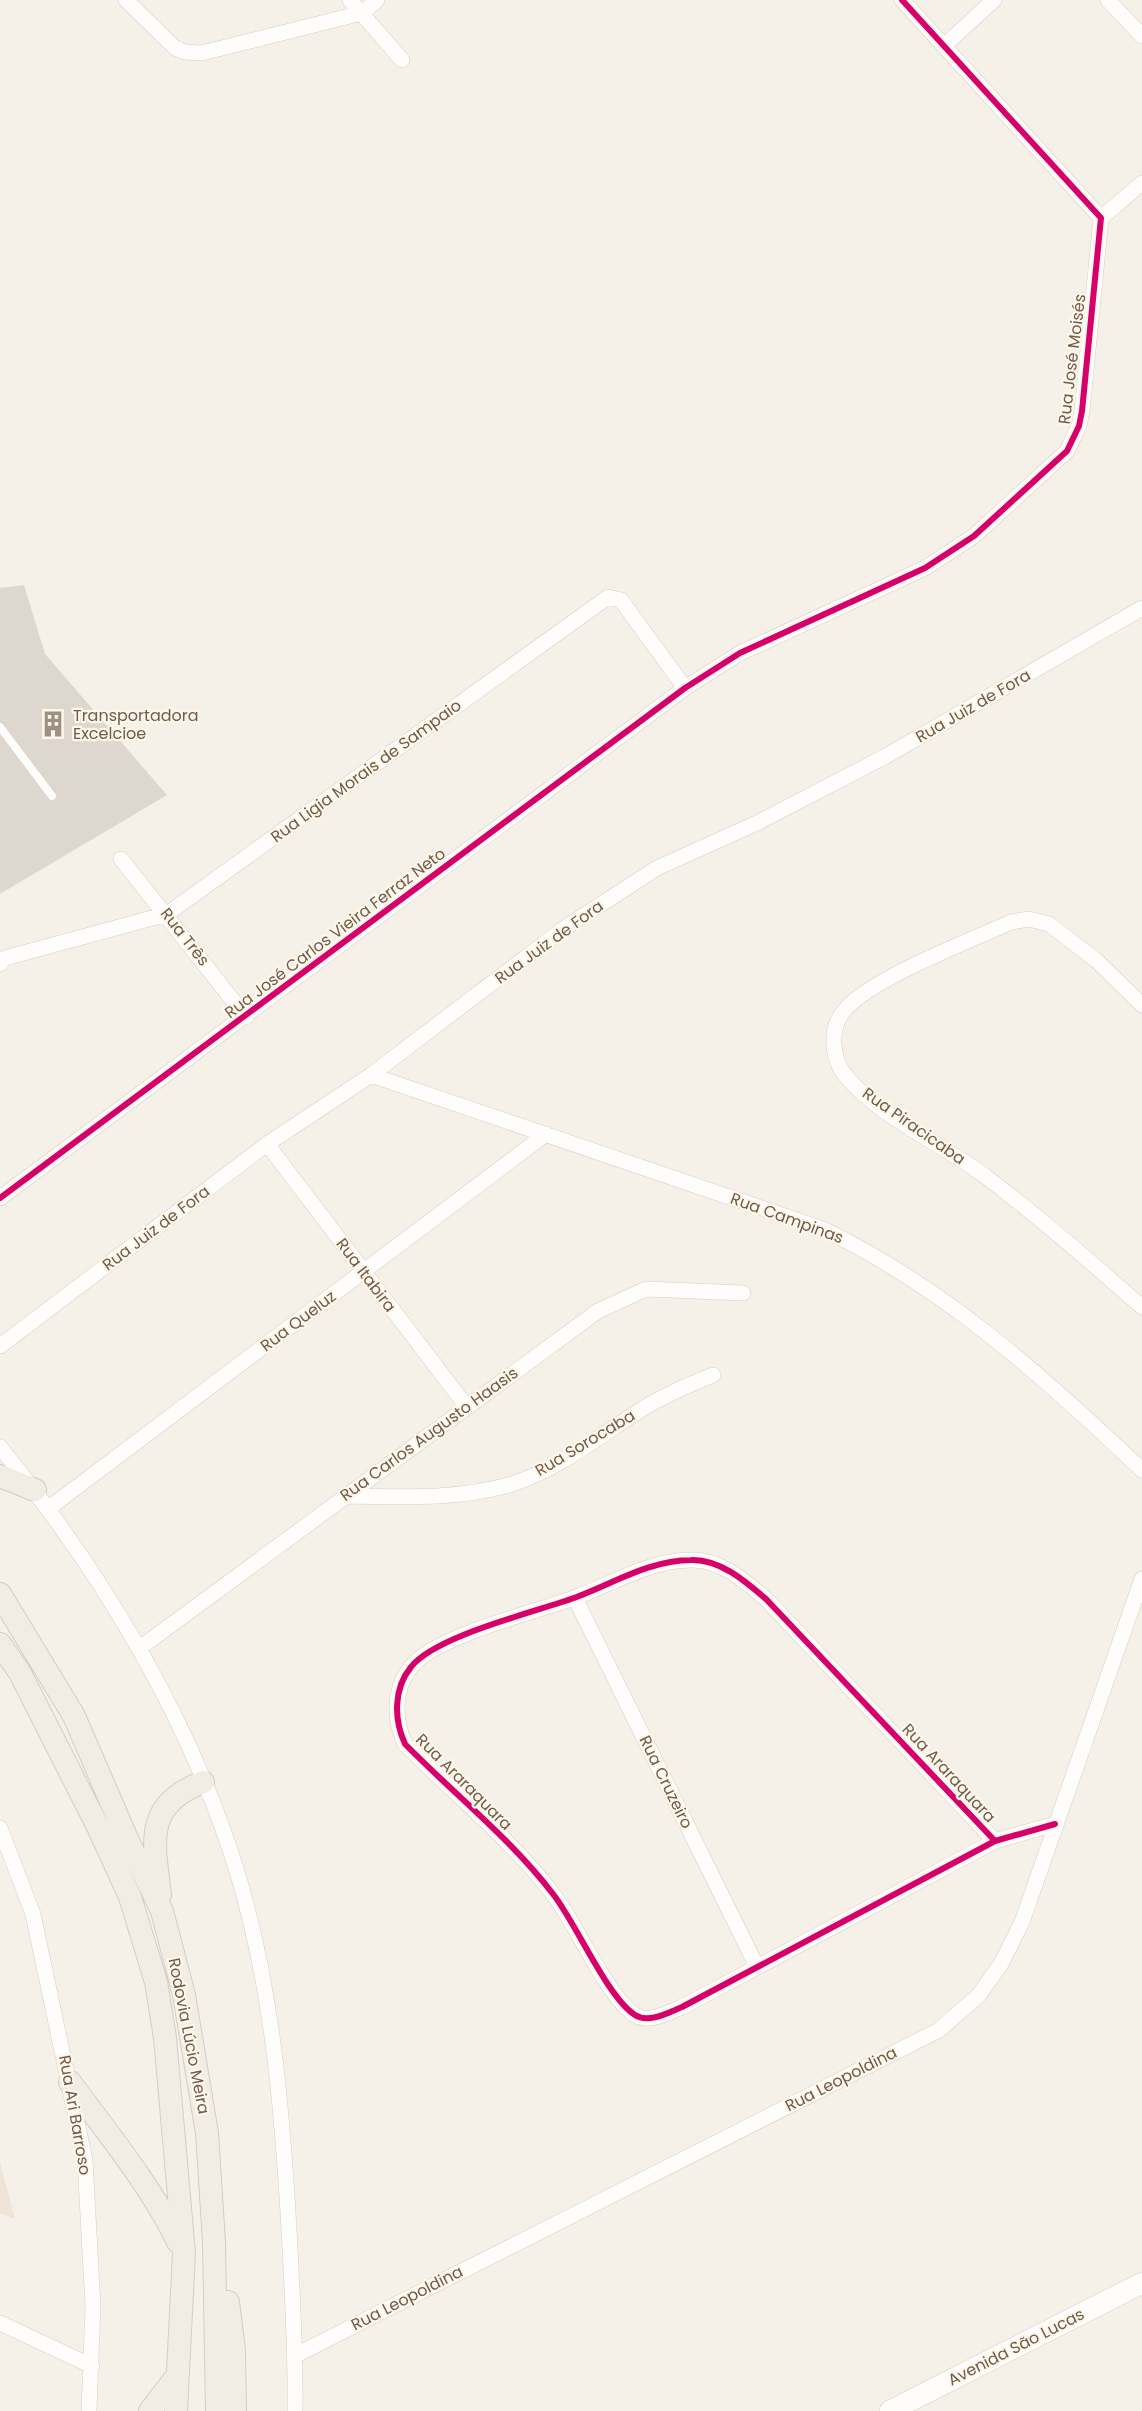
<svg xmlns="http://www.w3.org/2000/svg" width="1142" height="2411" font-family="Poppins,sans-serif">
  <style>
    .residential { fill: #eee4d7 }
    .building { fill: #ded7cf }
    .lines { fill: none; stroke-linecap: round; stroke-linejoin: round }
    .lane-casing { stroke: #d4cec7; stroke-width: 9 }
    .street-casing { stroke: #d4cec7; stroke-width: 16 }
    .secondary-casing { stroke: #d3cdc4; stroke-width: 22 }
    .primary-casing { stroke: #d3cdc6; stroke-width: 24 }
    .lane { stroke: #fefdfc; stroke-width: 8 }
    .street { stroke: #fefdfc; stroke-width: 15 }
    .secondary { stroke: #fefdfc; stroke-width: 21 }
    .primary { stroke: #f1ede5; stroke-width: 22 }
    .cycleway-casing { stroke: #fdf7ea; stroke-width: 10 }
    .cycleway { stroke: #d6006c; stroke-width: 6 }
    .labels { text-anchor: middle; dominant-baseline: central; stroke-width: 4.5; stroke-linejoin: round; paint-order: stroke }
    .street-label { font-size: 16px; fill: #705b4c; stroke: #fdf7ea }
    .poi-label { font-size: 16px; fill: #705b4c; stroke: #fdf7ea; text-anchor: start }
  </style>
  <rect width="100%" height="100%" fill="#f5f1e9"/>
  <path class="residential" d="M 0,2162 L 15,2219 L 0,2213 Z"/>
  <path class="building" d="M 24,585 L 45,654 L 167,795 L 0,894 L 0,588 Z"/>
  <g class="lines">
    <g class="lane-casing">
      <path id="lane" d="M 0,727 L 52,796"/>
    </g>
    <g class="street-casing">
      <path id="street" d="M 126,0 L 175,48 L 185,52 L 202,53 L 362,13 L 377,0
        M 350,0 L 402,60
        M 1108,0 L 1142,36
        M 945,45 L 994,0
        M 1101,218 L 1142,183
        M 121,859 L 246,1017
        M 0,964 L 5,958 L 167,914 L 608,597 L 621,600 L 685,688
        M 1142,1005 L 1096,960 L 1049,924 L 1029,919 L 1011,922 C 973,940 860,982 841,1015 C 830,1032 832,1059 845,1075 C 879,1117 941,1143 985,1176 C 1039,1217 1091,1262 1142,1307
        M 371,1075 L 823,1229 C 944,1287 1045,1378 1142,1470
        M 267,1144 L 466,1406
        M 0,1198 L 685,688 L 740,653 L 925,568 L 974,536 L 1067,451 L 1079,426 L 1082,411 L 1101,218 L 902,0
        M 0,1346 L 267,1144 L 371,1075 L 563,929 L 657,868 L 757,823 L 886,756 L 1142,608
        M 0,1447 C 101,1572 186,1711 235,1865 C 272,1983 282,2107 289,2229 C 292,2290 296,2350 295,2411
        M 344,1496 C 401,1497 458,1500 512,1484 C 559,1469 599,1436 639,1411 C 662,1396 688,1385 713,1375
        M 49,1508 L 546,1134
        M 575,1598 L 757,1967
        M 141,1647 L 598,1311 L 646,1289 L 743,1293
        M 0,1828 L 33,1914 L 85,2160 L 93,2306 L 89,2411
        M 995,1841 L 766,1599 C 745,1581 720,1559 691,1560 C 650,1560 612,1584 574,1598 C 535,1612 435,1636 411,1667 C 393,1689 394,1720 405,1744 C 454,1794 511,1839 553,1894 C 576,1923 607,1997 635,2015 C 649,2024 669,2012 682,2007 L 995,1841 L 1055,1824
        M 0,2323 L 92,2366
        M 296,2355 L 939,2030 L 978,1996 L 1001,1964 L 1022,1922 L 1142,1579"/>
    </g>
    <g class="secondary-casing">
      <path id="secondary" d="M 890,2411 L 1142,2283"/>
    </g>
    <g class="primary-casing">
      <path id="primary" d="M 0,1476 L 35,1490
        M 0,1594 L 74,1716 L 128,1841 L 162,1911 L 184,1995 L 207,2133 L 214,2242 L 217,2411
        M 0,1644 L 20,1673 L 98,1827 L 130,1897 L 156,1982 L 165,2038 L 184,2253 L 176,2411
        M 160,1895 C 154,1842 143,1805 203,1782
        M 70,2082 C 108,2134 150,2184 178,2242
        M 228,2302 L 234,2350 L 235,2411
        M 150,2411 L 177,2376"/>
    </g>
    <use href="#lane" class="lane"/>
    <use href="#street" class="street"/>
    <use href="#secondary" class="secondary"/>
    <use href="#primary" class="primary"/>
    <g class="cycleway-casing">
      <path id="cycleway" d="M 0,1198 L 685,688 L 740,653 L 925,568 L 974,536 L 1067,451 L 1079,426 L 1082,411 L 1101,218 L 902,0
        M 995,1841 L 766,1599 C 745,1581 720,1559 691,1560 C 650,1560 612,1584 574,1598 C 535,1612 435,1636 411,1667 C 393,1689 394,1720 405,1744 C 454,1794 511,1839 553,1894 C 576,1923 607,1997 635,2015 C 649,2024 669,2012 682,2007 L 995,1841 L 1055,1824"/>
    </g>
    <use href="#cycleway" class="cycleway"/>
  </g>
  <defs>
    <g id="building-bare" transform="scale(2.07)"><path d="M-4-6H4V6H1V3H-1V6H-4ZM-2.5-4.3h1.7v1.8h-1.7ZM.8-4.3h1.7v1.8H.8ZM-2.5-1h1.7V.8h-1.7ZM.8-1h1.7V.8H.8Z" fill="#9f9083" stroke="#fdf7ea" stroke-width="2.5" paint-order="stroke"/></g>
  </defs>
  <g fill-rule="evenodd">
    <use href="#building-bare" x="53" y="724"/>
  </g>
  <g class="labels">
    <g class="street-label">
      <text transform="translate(1072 359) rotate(-83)">Rua José Moisés</text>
      <text transform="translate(973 706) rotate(-30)">Rua Juiz de Fora</text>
      <text transform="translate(366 771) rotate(-36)">Rua Ligia Morais de Sampaio</text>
      <text transform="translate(335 933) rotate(-37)">Rua José Carlos Vieira Ferraz Neto</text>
      <text transform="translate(185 937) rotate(52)">Rua Três</text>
      <text transform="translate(549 942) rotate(-36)">Rua Juiz de Fora</text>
      <text transform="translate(914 1126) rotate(35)">Rua Piracicaba</text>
      <text transform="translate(787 1218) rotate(20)">Rua Campinas</text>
      <text transform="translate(156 1228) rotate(-37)">Rua Juiz de Fora</text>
      <text transform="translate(366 1275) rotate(53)">Rua Itabira</text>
      <text transform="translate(298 1321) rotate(-37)">Rua Queluz</text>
      <text transform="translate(429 1434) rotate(-36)">Rua Carlos Augusto Haasis</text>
      <text transform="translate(585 1443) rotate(-31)">Rua Sorocaba</text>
      <text transform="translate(949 1773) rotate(47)">Rua Araraquara</text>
      <text transform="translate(464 1782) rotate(45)">Rua Araraquara</text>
      <text transform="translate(666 1782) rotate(64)">Rua Cruzeiro</text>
      <text transform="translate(189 2036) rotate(79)">Rodovia Lúcio Meira</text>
      <text transform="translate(841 2079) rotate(-27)">Rua Leopoldina</text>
      <text transform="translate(75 2115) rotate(80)">Rua Ari Barroso</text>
      <text transform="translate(407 2298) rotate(-27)">Rua Leopoldina</text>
      <text transform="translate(1016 2347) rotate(-27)">Avenida São Lucas</text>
    </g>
    <g class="poi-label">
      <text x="73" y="715">Transportadora<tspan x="73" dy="18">Excelcioe</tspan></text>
    </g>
  </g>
</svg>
